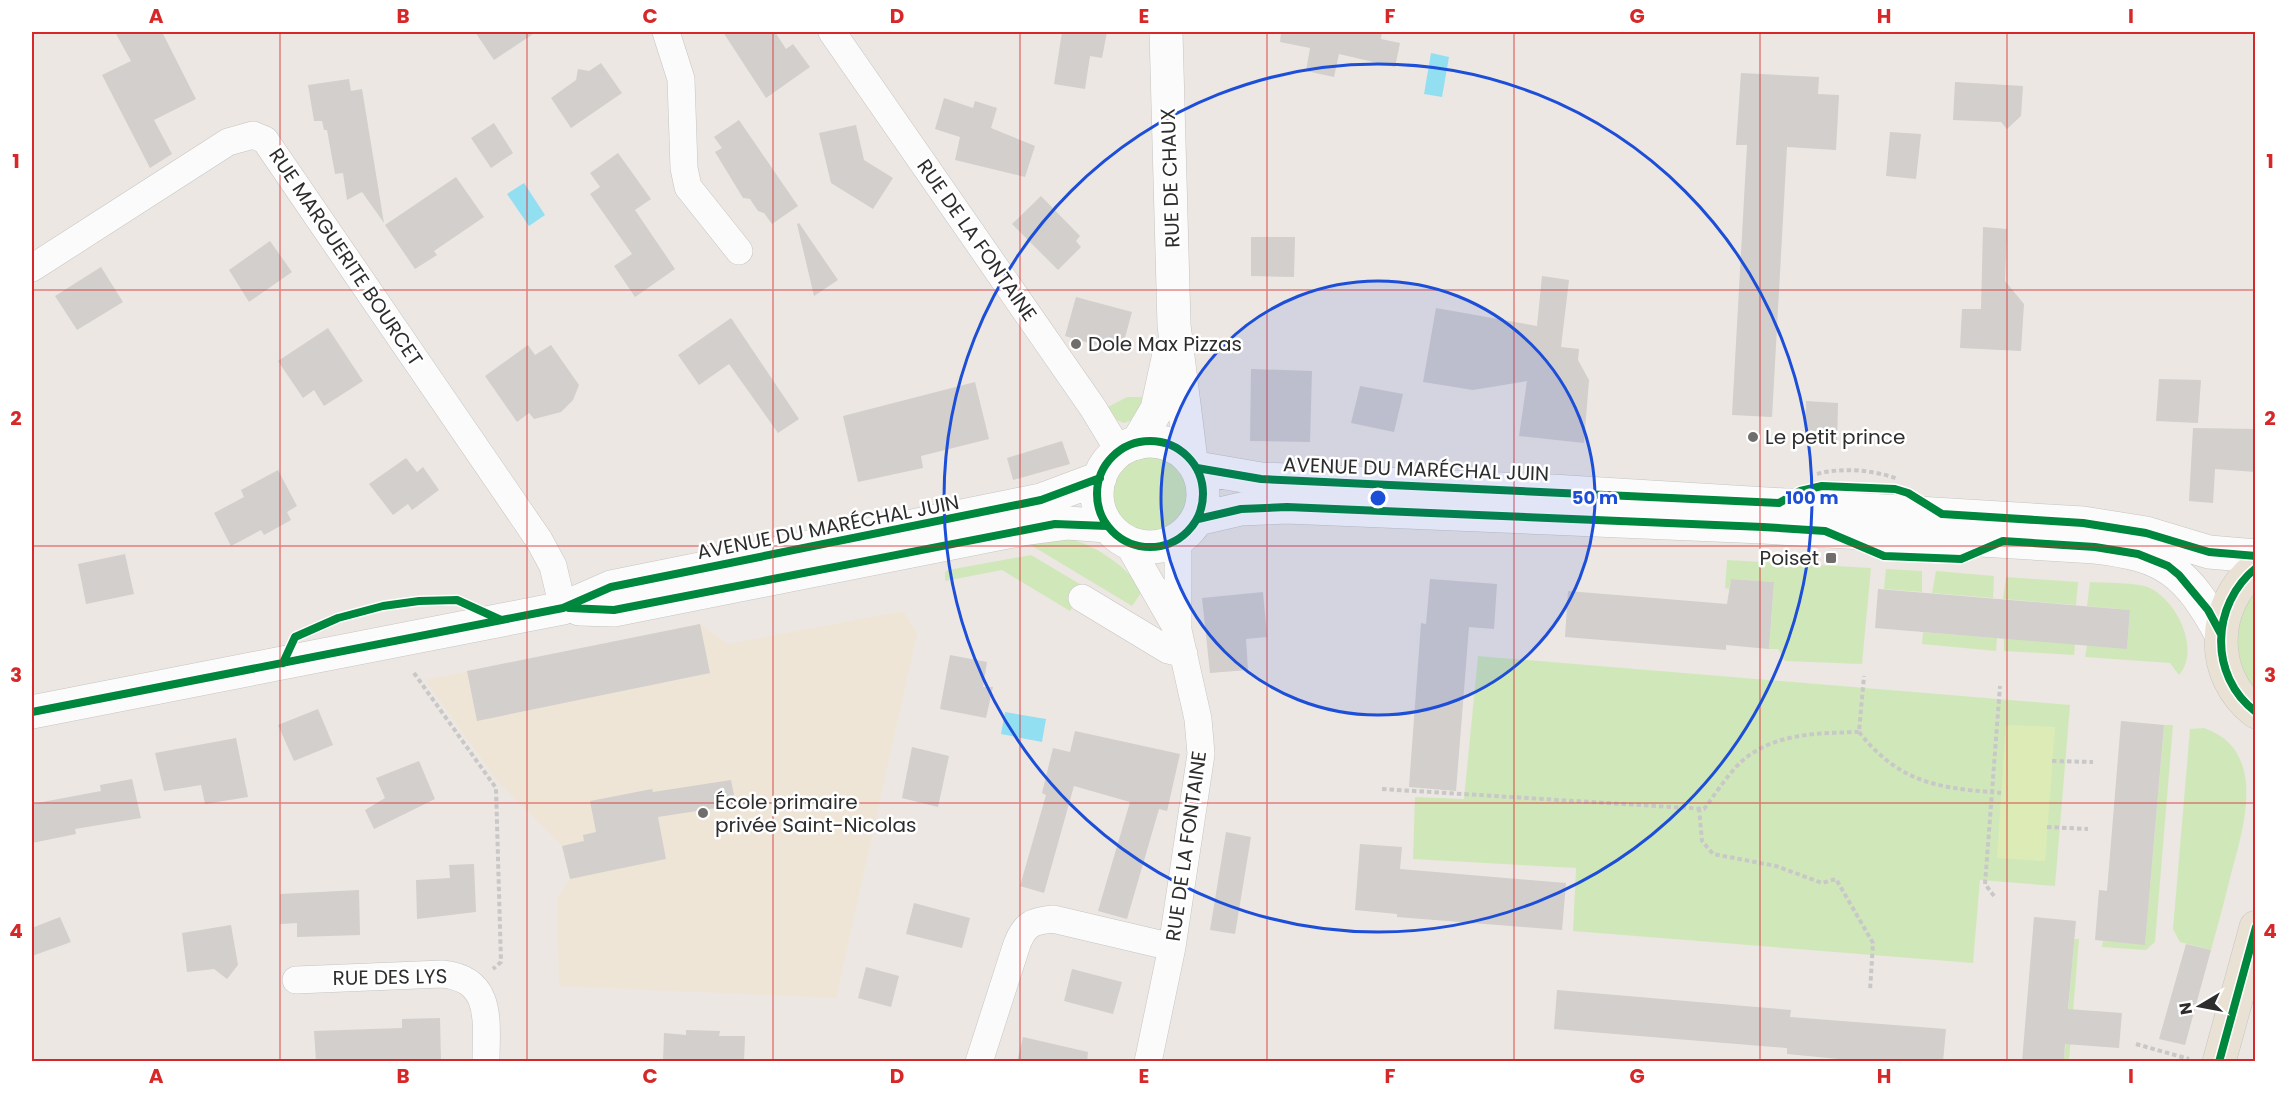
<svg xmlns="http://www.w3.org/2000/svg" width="2287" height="1093" font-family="Poppins,sans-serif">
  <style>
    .education { fill: #efe5d7 }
    .green { fill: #d0e8b9 }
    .pitch { fill: #ddecb7 }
    .water { fill: #92dff1 }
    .building { fill: #d2cfcc }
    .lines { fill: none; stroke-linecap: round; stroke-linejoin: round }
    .minor-casing { stroke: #c5c4c3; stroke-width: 28 }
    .tertiary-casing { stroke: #c5c4c3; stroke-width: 34 }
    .secondary-casing { stroke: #c5c4c3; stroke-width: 34 }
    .primary-casing { stroke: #c6c4c3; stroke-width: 34 }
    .path { stroke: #c8c8c8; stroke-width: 4; stroke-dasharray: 4.5 3; stroke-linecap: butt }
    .minor { stroke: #fcfbfb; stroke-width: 27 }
    .tertiary { stroke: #fcfbfb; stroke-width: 33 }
    .secondary { stroke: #fcfbfb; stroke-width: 33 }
    .primary { stroke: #e9e2d4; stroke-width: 33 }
    .cycleway-casing { stroke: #fff; stroke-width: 11 }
    .cycleway { stroke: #00873e; stroke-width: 8 }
    .grid { fill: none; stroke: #d62828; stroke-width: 1.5; stroke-opacity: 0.55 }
    .ring { fill: none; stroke: #1d4ed8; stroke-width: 3 }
    .poi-dot { fill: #706e6c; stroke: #fff; stroke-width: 2 }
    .labels { text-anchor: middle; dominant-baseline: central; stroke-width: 5; stroke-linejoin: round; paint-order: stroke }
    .street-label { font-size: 20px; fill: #2d2d2d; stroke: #fff }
    .poi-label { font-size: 20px; fill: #2d2d2d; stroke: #fff; text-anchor: start }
    .centre { fill: #1d4ed8; stroke: #fff; stroke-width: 3 }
    .ring-label { font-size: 18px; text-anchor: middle; font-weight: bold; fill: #1d4ed8; stroke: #fff; stroke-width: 5; stroke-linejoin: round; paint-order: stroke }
    .neatline { fill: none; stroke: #d62828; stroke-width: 2 }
    .grid-label { font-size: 20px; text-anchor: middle; font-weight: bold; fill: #d62828 }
  </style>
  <rect width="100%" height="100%" fill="#ece7e2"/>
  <path class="education" d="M 903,611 L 917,633 L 836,998 L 559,986 L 557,898 L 570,879 L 562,846 L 497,781 L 425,680 L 700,624 L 728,644 Z"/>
  <path class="green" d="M 1127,397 L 1148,397 L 1135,419 L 1124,423 L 1117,420 L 1108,407 Z
    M1112 494a38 38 0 1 1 76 0a38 38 0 1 1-76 0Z
    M 1071,539 C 1099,547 1126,567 1143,590 L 1132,606 L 1029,544 Z
    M 1031,555 L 1085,587 L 1070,611 L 1002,570 L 945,581 L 945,572 L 948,570 Z
    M 1727,560 L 1871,568 L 1862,664 L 1785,661 L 1778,649 L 1769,649 L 1774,582 L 1731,579 L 1729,589 L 1725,588 Z
    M 1886,569 L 1922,571 L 1922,592 L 1884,589 Z
    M 1936,571 L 1994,576 L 1993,598 L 1932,593 Z
    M 2006,577 L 2078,582 L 2076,605 L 2003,599 Z
    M 2090,582 C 2105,583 2138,582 2150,588 C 2177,601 2201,650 2179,675 L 2170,663 L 2085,657 L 2087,645 L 2127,648 L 2130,610 L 2087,606 Z
    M 2255,588 L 2255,692 C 2233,658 2230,622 2255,588 Z
    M 1923,632 L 1997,638 L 1996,651 L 1922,644 Z
    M 2004,638 L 2075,644 L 2074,655 L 2004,651 Z
    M 1478,656 L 2070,705 L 2055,886 L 1980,880 L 1973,963 L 1573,931 L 1576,868 L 1413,859 L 1415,797 L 1464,799 Z
    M 2164,725 L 2173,725 L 2155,942 L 2146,950 L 2102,947 L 2103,941 L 2145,944 Z
    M 2204,728 C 2268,750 2244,826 2231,874 C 2225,899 2218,925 2211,950 L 2180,942 L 2173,929 L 2190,729 Z
    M 2074,939 L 2079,939 L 2069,1061 L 2064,1062 Z"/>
  <path class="pitch" d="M 2006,725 L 2055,727 L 2045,861 L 1997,858 Z"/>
  <path class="water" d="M 1431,53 L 1449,57 L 1442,97 L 1424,94 Z
    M 524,183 L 545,215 L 529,226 L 507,194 Z
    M 1005,712 L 1046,719 L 1042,742 L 1001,734 Z"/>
  <path class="building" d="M 115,32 L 162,32 L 196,99 L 154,120 L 172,154 L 150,168 L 102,75 L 131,61 Z
    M 475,32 L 536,32 L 494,60 Z
    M 723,32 L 775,32 L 786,49 L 793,44 L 810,67 L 766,98 Z
    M 1062,32 L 1107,32 L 1102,58 L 1090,56 L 1085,89 L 1054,84 Z
    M 1281,32 L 1382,32 L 1381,39 L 1400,43 L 1395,67 L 1339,54 L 1334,77 L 1306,71 L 1310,48 L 1280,42 Z
    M 601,63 L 622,93 L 571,128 L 551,98 L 576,80 L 578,69 L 589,71 Z
    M 1741,73 L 1819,77 L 1818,94 L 1839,95 L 1836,150 L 1787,147 L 1772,417 L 1732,415 L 1747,145 L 1736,145 Z
    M 349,79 L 351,91 L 362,89 L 384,223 L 362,192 L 347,200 L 343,173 L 335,174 L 327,130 L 324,130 L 322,121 L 314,121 L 308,85 Z
    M 1955,82 L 2023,86 L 2021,116 L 2007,129 L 2001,122 L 1953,120 Z
    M 944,98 L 973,108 L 975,101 L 997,108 L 991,128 L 1035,146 L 1025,177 L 955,160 L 960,137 L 935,129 Z
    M 739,120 L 798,206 L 772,224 L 764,213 L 758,211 L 750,199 L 743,198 L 715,152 L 722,148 L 714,137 Z
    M 494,123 L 513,153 L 491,168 L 471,138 Z
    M 856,125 L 864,160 L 893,178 L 873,209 L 831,183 L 819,133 Z
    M 1890,132 L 1921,134 L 1916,179 L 1886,176 Z
    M 618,153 L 651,199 L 635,210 L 675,269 L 635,297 L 614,266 L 632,254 L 590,194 L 600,187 L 590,173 Z
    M 456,177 L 484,217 L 434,251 L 437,255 L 415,269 L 385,225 Z
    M 1041,196 L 1080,236 L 1076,241 L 1081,247 L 1058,270 L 1012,224 Z
    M 799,223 L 838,280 L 814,296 L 797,224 Z
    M 1983,227 L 2007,229 L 2005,281 L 2024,304 L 2021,351 L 1960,348 L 1962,309 L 1981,309 Z
    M 1251,237 L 1295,237 L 1294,277 L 1251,276 Z
    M 270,241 L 292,272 L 249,302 L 229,270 Z
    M 101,267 L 123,302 L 77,330 L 55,296 Z
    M 1542,276 L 1569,280 L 1561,347 L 1579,349 L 1578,360 L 1589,380 L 1584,443 L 1519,436 L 1527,381 L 1473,390 L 1423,382 L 1436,308 L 1537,326 Z
    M 1076,297 L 1132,312 L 1121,352 L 1065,336 Z
    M 731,318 L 799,419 L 778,433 L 729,364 L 699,385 L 678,355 Z
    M 328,328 L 363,381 L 324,406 L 314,390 L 303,398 L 278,361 Z
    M 528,345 L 535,355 L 551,345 L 579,385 L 573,400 L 561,412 L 534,419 L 529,413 L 517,422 L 485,376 Z
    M 1251,369 L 1312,371 L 1310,442 L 1250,441 Z
    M 2159,379 L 2201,380 L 2198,423 L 2156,421 Z
    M 975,382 L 989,439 L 921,456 L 923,468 L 858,482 L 843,416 Z
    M 1360,386 L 1403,394 L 1394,432 L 1351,423 Z
    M 1806,401 L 1838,403 L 1837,444 L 1805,442 Z
    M 2193,428 L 2256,429 L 2256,472 L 2215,469 L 2213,503 L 2189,501 Z
    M 1062,441 L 1070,464 L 1013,480 L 1007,458 Z
    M 406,458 L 417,472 L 423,467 L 439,490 L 412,510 L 408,504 L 393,515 L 369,484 Z
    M 278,470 L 297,506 L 287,512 L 291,520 L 264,535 L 261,530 L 231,546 L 214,513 L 244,497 L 241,490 Z
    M 125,554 L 134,594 L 86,604 L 78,564 Z
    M 1430,579 L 1497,584 L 1494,629 L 1469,627 L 1456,791 L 1409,787 L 1421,623 L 1426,624 Z
    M 1731,579 L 1774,582 L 1769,649 L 1726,645 L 1726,650 L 1565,637 L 1568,591 L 1727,604 Z
    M 1878,589 L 2130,610 L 2127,649 L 1875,628 Z
    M 1263,592 L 1267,637 L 1246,639 L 1248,670 L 1210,673 L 1202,598 Z
    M 700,624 L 710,673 L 477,721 L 467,671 Z
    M 950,655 L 987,662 L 983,687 L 993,687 L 986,718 L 940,709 Z
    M 318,709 L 333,745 L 294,761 L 278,725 Z
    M 2121,721 L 2164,725 L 2145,945 L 2095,940 L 2099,890 L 2107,891 Z
    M 1075,731 L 1180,754 L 1167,811 L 1159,809 L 1127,919 L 1098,911 L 1130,802 L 1074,786 L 1044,893 L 1020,886 L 1046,795 L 1042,793 L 1053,748 L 1070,752 Z
    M 236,738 L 248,797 L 205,804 L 201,785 L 164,791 L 155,753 Z
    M 912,747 L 949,756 L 938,807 L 902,798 Z
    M 419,761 L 435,799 L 374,829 L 365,810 L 385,798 L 376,778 Z
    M 132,779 L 141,818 L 75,829 L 76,834 L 32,843 L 32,804 L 101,791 L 100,785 Z
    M 731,780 L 736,805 L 658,817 L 666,859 L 570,879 L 562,846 L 584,841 L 583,835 L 596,832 L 590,801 L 652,789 L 653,792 Z
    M 1226,832 L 1251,837 L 1235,934 L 1210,930 Z
    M 1360,844 L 1402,847 L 1400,869 L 1566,883 L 1562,930 L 1397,917 L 1397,914 L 1355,910 Z
    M 474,864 L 476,912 L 417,919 L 416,880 L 450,878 L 449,865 Z
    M 359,890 L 360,935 L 297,937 L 297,923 L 280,924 L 280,894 Z
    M 914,903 L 970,918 L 962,948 L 906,934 Z
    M 60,917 L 71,942 L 32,956 L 32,928 Z
    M 2034,917 L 2076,921 L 2068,1009 L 2122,1013 L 2119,1048 L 2065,1044 L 2064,1062 L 2022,1062 Z
    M 231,925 L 238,965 L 227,979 L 214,969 L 187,972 L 182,933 Z
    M 2186,944 L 2211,950 L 2185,1045 L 2159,1039 Z
    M 866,967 L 899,976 L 891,1007 L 858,998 Z
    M 1072,969 L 1122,982 L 1113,1014 L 1064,1001 Z
    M 1557,990 L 1791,1010 L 1790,1017 L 1946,1029 L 1943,1062 L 1870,1062 L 1787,1054 L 1787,1048 L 1554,1029 Z
    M 440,1018 L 441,1062 L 316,1062 L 314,1031 L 402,1028 L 402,1019 Z
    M 686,1030 L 720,1031 L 719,1036 L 745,1036 L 744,1062 L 663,1062 L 664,1033 L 686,1035 Z
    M 1023,1037 L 1088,1052 L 1087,1062 L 1017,1062 Z"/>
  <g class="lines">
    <g class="minor-casing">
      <path id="minor" d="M 666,32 L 681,79 L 684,168 L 688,187 L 739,251
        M 832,32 L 1093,408 L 1119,451
        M 32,268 L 228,142 L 253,135 L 265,140 L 539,540 L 553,566 L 563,608
        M 1127,542 L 1177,629
        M 1082,598 L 1168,650 L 1184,654
        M 296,980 L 442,974 C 494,979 486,1022 486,1062
        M 979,1062 L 1017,944 C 1025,924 1032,921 1053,919 L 1172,947
        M 1148,1062 L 1172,947 L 1201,754 L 1198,719 L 1178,630 L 1178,540"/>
    </g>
    <g class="tertiary-casing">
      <path id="tertiary" d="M 1166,32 L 1174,325 L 1191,460
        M 1137,443 L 1157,409 L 1169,354"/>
    </g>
    <g class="secondary-casing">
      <path id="secondary" d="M1097 494a53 53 0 1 1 106 0a53 53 0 1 1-106 0Z
        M 1197,468 L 1261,479 L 1552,491 L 2083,523 L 2146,533 L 2209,552 L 2256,556
        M 1198,519 L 1241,509 L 1287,507 L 1763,527 L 2095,547 C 2166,555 2187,572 2221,634
        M 579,609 L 614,610 L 1023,529 L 1068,523 L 1107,526
        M 32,712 L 563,608 L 611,587 L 1041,500 L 1100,478"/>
    </g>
    <g class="primary-casing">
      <path id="primary" d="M 2256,568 C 2211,604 2208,676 2256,712
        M 2219,1062 L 2256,927"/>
    </g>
    <path class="path" d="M 1817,474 C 1842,467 1874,470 1898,479
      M 414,673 L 496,788 L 501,962 L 493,969
      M 1859,732 C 1897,780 1934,788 1992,792 L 2000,686
      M 2052,761 L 2093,762
      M 1382,789 L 1704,809 C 1716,793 1728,774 1742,761 C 1774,733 1819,733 1859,732 L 1864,676
      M 1699,808 L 1702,841 L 1713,854 L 1776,866 L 1822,883 L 1836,879 L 1873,943 L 1870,991
      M 2047,827 L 2088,829
      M 1994,896 L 1985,884 L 1992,792 L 2001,793
      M 2136,1044 L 2189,1059"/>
    <use href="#minor" class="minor"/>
    <use href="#tertiary" class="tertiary"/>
    <use href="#secondary" class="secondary"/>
    <use href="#primary" class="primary"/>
    <g class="cycleway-casing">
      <path id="cycleway" d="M1097 494a53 53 0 1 1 106 0a53 53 0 1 1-106 0Z
        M 1197,468 L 1261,479 L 1779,503 L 1800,491 L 1822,486 L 1895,489 L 1908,493 L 1942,514 L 2083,523 L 2146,533 L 2209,552 L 2256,556
        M 1198,519 L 1241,509 L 1287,507 L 1763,527 L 1825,531 L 1884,556 L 1961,559 L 2003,541 L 2095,547 L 2138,554 L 2168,566 L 2179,575 L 2208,610 L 2221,634
        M 2256,568 C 2211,604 2208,676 2256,712
        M 569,608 L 614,610 L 1055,524 L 1107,526
        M 283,663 L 295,637 L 338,618 L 383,606 L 419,601 L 457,600 L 501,620
        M 32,712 L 563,608 L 611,587 L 1041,500 L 1100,478
        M 2219,1062 L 2256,927"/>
    </g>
    <use href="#cycleway" class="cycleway"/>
  </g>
  <path class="grid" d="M 280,32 L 280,1062M 527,32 L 527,1062M 773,32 L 773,1062M 1020,32 L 1020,1062M 1267,32 L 1267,1062M 1514,32 L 1514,1062M 1760,32 L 1760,1062M 2007,32 L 2007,1062M 32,290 L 2256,290M 32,546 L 2256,546M 32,803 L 2256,803"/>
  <circle cx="1378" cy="498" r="217" fill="#1d4ed8" fill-opacity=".12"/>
  <g class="ring">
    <circle cx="1378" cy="498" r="217"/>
    <circle cx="1378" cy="498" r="434"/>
  </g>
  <g class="poi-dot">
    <circle cx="1076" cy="344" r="6"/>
    <circle cx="1753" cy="437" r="6"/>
    <rect x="1825" y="552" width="12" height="12" rx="3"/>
    <circle cx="703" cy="813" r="6"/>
  </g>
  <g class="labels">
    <g class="street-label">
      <text transform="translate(1170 178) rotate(-92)">RUE DE CHAUX</text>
      <text transform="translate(977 240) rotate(55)">RUE DE LA FONTAINE</text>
      <text transform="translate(346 257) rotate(56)">RUE MARGUERITE BOURCET</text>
      <text transform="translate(1416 469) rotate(2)">AVENUE DU MARÉCHAL JUIN</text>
      <text transform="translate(828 527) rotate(-11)">AVENUE DU MARÉCHAL JUIN</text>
      <text transform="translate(1186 846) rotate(-82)">RUE DE LA FONTAINE</text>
      <text transform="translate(390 977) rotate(-1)">RUE DES LYS</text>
    </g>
    <g class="poi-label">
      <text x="1088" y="344">Dole Max Pizzas</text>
      <text x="1765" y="437">Le petit prince</text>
      <text x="1819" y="558" text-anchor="end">Poiset</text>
      <text x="715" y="802">École primaire<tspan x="715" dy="23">privée Saint-Nicolas</tspan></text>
    </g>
  </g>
  <circle cx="1378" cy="498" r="9" class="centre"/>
  <g class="ring-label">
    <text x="1595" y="504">50 m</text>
    <text x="1812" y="504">100 m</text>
  </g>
  <rect width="2287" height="1093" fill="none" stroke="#ffffff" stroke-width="66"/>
  <g transform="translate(2200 1006) rotate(260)" stroke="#ffffff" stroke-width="4.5" paint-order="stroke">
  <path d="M0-4.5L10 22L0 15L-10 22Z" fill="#2d2d2d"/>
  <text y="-9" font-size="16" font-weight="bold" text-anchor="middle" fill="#2d2d2d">N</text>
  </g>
  <rect x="33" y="33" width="2221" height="1027" class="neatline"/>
  <g class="grid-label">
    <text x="156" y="23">A</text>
    <text x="403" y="23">B</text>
    <text x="650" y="23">C</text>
    <text x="897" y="23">D</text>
    <text x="1144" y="23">E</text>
    <text x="1390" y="23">F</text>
    <text x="1637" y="23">G</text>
    <text x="1884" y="23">H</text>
    <text x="2131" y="23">I</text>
    <text x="16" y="168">1</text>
    <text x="2270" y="168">1</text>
    <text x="16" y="425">2</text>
    <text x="2270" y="425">2</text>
    <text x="16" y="682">3</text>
    <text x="2270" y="682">3</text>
    <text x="16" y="938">4</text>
    <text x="2270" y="938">4</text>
    <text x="156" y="1083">A</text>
    <text x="403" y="1083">B</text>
    <text x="650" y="1083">C</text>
    <text x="897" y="1083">D</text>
    <text x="1144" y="1083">E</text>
    <text x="1390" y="1083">F</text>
    <text x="1637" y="1083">G</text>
    <text x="1884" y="1083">H</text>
    <text x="2131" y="1083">I</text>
  </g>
</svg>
